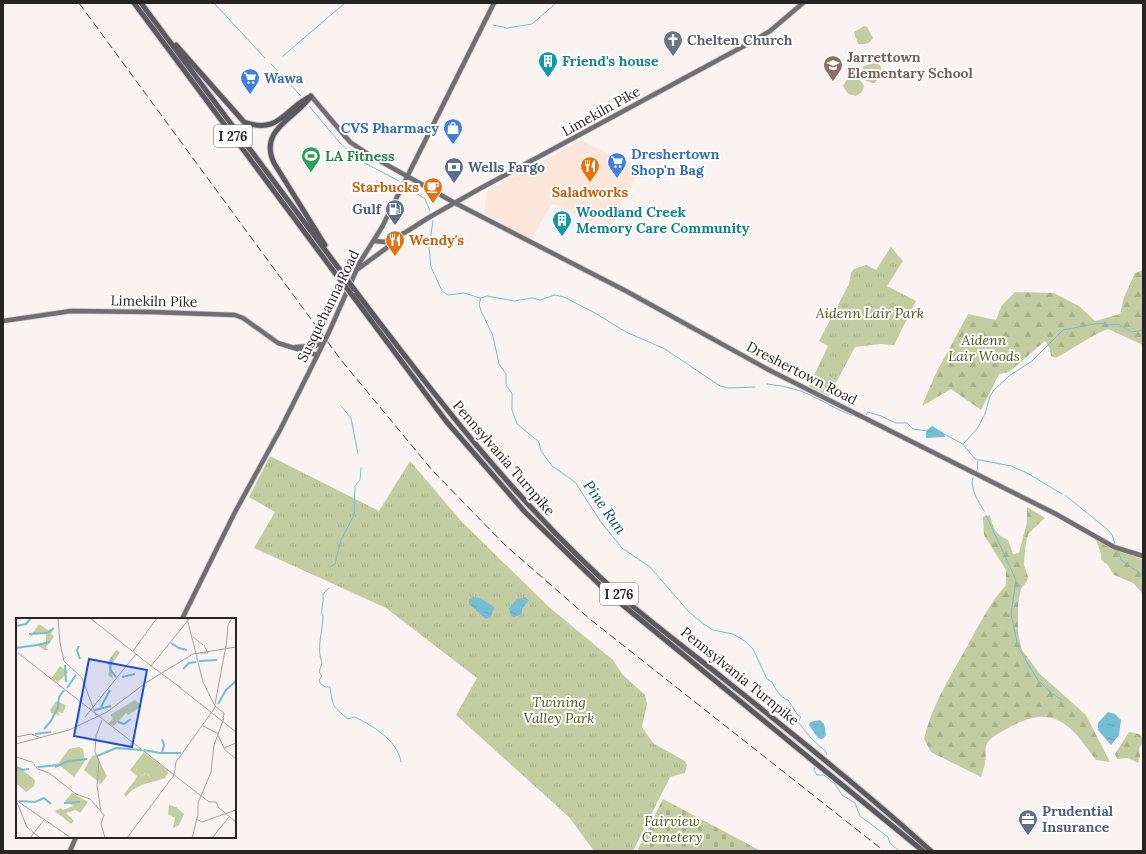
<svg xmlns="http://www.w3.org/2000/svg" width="1146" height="854" font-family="Lora,serif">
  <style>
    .commercial { fill: #fce6d9 }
    .green { fill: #c4cda1 }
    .forest { fill: url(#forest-firs) }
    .cemetery { fill: url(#cemetery-stones) }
    .park { fill: url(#park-tufts) }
    .water { fill: url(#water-ripples) }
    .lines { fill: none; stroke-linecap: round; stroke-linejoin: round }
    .stream { stroke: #74bdd4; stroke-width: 1 }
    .major-casing { stroke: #d3cfcc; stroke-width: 6 }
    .highway-casing { stroke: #d3cfcc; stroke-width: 7 }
    .major { stroke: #707074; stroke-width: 4.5 }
    .highway { stroke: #5b5b5f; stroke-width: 5 }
    .rail { stroke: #3f3c3b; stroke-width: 1; stroke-dasharray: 8 4; stroke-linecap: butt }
    .highway-bridge-casing { stroke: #d3cfcc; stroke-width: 7; stroke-linecap: butt }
    .highway-bridge { stroke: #5b5b5f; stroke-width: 5 }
    .labels { text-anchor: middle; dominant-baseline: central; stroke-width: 4; stroke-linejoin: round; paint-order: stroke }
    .shield { fill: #fff; stroke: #686666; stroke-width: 1 }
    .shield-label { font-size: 13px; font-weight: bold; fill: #272424 }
    .worship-label { font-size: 14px; font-weight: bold; fill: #5b616d; stroke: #fff; text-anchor: start }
    .education-label { font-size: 14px; font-weight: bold; fill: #785e54; stroke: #fff; text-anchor: start }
    .culture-label { font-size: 14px; font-weight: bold; fill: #0d838f; stroke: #fff; text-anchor: start }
    .shop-label { font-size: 14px; font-weight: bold; fill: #366cbe; stroke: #fff; text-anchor: start }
    .street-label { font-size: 14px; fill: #272424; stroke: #fff }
    .leisure-label { font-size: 14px; font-weight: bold; fill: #27864d; stroke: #fff; text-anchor: start }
    .service-label { font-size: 14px; font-weight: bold; fill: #4e5e75; stroke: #fff; text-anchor: start }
    .food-label { font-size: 14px; font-weight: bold; fill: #c56008; stroke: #fff; text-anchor: end }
    .park-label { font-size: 14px; font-style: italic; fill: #4e5613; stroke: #fff }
    .water-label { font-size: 15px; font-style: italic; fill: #0d4e5e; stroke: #fff }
    .inset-river { fill: none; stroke: #74bdd4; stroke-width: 2 }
    .inset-road { fill: none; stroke: #a5a19f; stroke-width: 1 }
    .view { fill: #1d4ed8; fill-opacity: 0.15; stroke: #1d4ed8; stroke-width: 2 }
    .inset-edge { fill: none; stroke: #272424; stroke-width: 2 }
  </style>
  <defs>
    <pattern id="forest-firs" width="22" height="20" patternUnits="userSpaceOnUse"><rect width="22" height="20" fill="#c4cda1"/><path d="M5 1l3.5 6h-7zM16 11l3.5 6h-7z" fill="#a8b08a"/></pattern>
    <pattern id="cemetery-stones" width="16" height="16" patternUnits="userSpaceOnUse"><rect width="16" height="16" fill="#c4cda1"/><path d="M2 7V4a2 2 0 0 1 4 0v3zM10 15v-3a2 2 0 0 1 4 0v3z" fill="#a8b08a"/></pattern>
    <pattern id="park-tufts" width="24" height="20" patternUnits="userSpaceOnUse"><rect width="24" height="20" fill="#c4cda1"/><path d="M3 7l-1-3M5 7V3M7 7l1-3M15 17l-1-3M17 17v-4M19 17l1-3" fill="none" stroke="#a8b08a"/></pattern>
    <pattern id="water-ripples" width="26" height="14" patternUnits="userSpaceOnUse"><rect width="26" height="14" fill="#74bdd4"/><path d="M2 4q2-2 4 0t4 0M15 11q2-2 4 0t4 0" fill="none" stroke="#64a2b6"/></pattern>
  </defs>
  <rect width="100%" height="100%" fill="#f9f4f1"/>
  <path class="commercial" d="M 581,140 L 640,170 L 608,231 L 555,204 L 551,205 L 531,240 L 485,214 L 486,192 Z"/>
  <path class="green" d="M 864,26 L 867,27 L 873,38 C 869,44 866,45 858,44 L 854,32 Z
    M 873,63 L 880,65 L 882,71 L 875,83 L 872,83 L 862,79 L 861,72 L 864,66 Z
    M 854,74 L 858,77 L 864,86 L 862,92 L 856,96 L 848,94 L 843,86 L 850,75 Z"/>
  <path class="forest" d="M 1143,270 L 1143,345 L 1108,329 C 1090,336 1074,348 1056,358 L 1051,356 L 1050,349 L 1045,341 L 1009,372 L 999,374 L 981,410 L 951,389 L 922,406 L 935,375 L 968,314 L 996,320 L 1002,305 L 1015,292 L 1054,293 L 1079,306 L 1095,321 L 1120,314 L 1124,297 L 1135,273 Z
    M 1027,507 L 1045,518 L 1028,534 L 1025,549 L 1024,565 L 1028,577 L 1027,581 L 1021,589 L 1018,603 L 1018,633 L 1022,650 L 1040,674 L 1086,715 L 1110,762 L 1096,760 C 1073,728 1055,702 1012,726 C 1005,730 994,735 989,741 C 983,747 987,755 985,762 C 985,767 982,772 981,777 L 931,752 L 924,739 C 931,708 948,680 964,652 C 977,629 988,605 1006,585 L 1006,570 L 984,535 L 983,517 L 990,515 C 993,528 995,534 1008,540 L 1013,554 L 1019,553 L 1027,522 Z
    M 1096,540 L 1143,560 L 1143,594 L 1133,583 L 1114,575 L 1107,564 L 1101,560 L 1101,554 Z
    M 1129,732 L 1139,734 L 1143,738 L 1142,744 L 1139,748 L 1140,757 L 1138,763 L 1128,758 L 1117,759 L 1115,754 Z"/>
  <path class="cemetery" d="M 663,799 L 761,851 L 640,851 L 638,849 Z"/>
  <path class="park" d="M 891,247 L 903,261 L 887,286 L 916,301 L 894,345 L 880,344 L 855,347 L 829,396 L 809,386 L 828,346 L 819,341 L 849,284 L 851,273 L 854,269 L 866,265 L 876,270 Z
    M 270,456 L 379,511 L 410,461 L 461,521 L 549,607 L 613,660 L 623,675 L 645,695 L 647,704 L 642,727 L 653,743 L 685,761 L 687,765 L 685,773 L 670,777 L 633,851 L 594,851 L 569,817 L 456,715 L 477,678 L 386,608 L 254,548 L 275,512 L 249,497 Z"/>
  <path class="water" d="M 932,426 L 944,433 L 945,437 L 926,438 L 926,431 Z
    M 473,597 L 480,598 L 494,607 L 491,617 L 486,619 L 469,604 L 469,599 Z
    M 525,597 L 529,600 L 522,609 L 522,614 L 514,617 L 511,616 L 509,608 L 517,599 Z
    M 1108,712 L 1115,714 L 1121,720 L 1119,735 L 1111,745 L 1098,730 L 1098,723 Z
    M 820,720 L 824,724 L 826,735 L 822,739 L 818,738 L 809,725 L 810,722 Z"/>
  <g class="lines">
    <path class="stream" d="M 214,3 L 265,58
      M 493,25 L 507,28 L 532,24 L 556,3
      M 283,56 L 345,3
      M 271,64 L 301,96
      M 309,106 L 341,144 L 359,160 L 399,181
      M 407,187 L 425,199 L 430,211
      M 433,221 L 429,247 L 431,267 L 442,291 L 448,295 L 464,293 L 480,298
      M 481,298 L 479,304 L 481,311 L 493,336 L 499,364 L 506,374 L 506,385 L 512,393 L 512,410 L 517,424 L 539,442 L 541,451 L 552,466 L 575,482 L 601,522 L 622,548 L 650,567 L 688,611 L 702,623 L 713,630 L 733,634 L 745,641 L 753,649 L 767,679 L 772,682 C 775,689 780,697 788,700 L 797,714 L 801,717 L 798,722 L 812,739 L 826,752 L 827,755
      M 481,298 L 487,296 L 514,301 L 532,298 L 540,300 L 555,295 L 564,297 L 595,313 L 626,332 L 665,349 L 720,386 L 729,388 L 755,387
      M 767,384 C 785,386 802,390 818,399 C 831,405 842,413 856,416
      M 341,406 L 351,418 L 358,454
      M 866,415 L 868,412 L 881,416 L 896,423 L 907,423 L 913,429 L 927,431
      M 942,433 L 963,444 L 975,459 L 1011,466 L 1027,473 L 1062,494
      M 963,444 L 977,429 L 985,414 L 990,396 L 994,390 L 1009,376 L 1032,361 L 1063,330 L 1099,323 L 1110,325 L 1118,324 L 1132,332 L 1143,330
      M 977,472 L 978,461
      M 973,478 C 969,488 979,502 984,511
      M 1066,496 L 1107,529 L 1112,535 L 1115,544
      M 986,515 L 1016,580 L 1011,614 L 1018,647 L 1037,679 L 1051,693 L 1062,700
      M 1117,550 L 1122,561 L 1143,575
      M 330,567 L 335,564 L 341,540 L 354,515 L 355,486 L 360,480 L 361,468
      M 329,588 L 323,594 C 324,601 322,604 322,610 C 321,612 322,614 323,616 C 323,632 316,647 322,663 L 319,672 L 322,676 L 319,680 L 320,683 L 325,687 L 330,687 C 333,708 332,705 348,719 L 355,717 C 373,726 398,741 401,762
      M 815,767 L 814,770 L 817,775 L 824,775 L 835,784 L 842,795 L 855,803 L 860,816 L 888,837 L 890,843 L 899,851"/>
    <g class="major-casing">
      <path id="major" d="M 311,96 L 350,142 L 371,156 L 455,203 L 626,291 L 769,370 L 1056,514 L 1114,547 L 1143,556
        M 374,241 L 386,242 L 406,232 L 428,218 L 481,188 L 755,40 L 770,31 L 803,3
        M 358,269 L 400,238
        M 3,321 L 71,311 L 151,312 L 235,315 L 243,318 L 278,343 L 317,355
        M 296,347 L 315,346 L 323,342
        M 182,619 L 235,512 L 280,430 L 329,332 L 360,262 L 382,227 L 494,3
        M 70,851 L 76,837"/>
    </g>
    <g class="highway-casing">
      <path id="highway" d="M 134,3 L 332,269
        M 141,3 L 337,266
        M 176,45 L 244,122 C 279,135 284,109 311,96
        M 311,96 C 296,119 258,129 274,163 L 325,245
        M 354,289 C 437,399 520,507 623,598 C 651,622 680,644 709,667 C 784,727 860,787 931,851
        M 352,295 L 446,421 L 525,512 L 608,593 L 923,851"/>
    </g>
    <use href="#major" class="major"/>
    <use href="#highway" class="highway"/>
    <path class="rail" d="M 79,3 L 341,360 L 432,470 L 504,544 L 591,620 L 884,851"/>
    <g class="highway-bridge-casing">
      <path id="highway-bridge" d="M 337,266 L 354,289
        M 332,269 L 352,295"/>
    </g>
    <use href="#highway-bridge" class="highway-bridge"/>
  </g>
  <defs>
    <g id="church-pin" transform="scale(1)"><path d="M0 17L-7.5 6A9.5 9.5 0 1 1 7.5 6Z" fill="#6b7280" stroke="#fff"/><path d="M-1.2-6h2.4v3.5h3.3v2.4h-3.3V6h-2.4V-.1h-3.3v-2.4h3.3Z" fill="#fff"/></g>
    <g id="building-pin" transform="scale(1)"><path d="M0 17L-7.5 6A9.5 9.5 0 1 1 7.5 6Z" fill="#0f9aa8" stroke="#fff"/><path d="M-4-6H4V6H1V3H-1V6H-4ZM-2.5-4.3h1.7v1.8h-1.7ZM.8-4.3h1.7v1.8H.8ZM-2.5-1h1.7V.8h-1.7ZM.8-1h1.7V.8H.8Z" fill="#fff"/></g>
    <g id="school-pin" transform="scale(1)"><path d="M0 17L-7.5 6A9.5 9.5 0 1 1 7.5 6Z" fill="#8d6e63" stroke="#fff"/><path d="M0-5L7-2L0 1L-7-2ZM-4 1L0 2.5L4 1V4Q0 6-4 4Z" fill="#fff"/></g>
    <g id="supermarket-pin" transform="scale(1)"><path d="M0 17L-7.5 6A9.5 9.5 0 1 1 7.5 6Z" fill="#3f7fe0" stroke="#fff"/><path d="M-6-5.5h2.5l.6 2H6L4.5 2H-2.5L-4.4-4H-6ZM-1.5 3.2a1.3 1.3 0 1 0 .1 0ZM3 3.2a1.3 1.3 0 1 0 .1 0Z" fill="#fff"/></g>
    <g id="shop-pin" transform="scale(1)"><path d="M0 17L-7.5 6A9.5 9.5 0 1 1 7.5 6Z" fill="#3f7fe0" stroke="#fff"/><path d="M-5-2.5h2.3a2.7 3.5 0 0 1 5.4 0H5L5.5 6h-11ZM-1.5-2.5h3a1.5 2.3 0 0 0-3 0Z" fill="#fff"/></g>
    <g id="stadium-pin" transform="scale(1)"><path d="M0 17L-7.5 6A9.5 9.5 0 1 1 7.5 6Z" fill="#2e9e5b" stroke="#fff"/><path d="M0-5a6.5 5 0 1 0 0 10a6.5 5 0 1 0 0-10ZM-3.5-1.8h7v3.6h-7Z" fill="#fff"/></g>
    <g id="restaurant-pin" transform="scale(1)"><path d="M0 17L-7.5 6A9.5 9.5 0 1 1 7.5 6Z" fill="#e8710a" stroke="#fff"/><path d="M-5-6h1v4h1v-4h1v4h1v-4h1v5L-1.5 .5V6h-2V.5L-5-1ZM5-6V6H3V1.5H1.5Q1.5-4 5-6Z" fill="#fff"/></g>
    <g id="bank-pin" transform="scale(1)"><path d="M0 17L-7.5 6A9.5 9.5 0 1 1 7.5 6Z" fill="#5c6f8a" stroke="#fff"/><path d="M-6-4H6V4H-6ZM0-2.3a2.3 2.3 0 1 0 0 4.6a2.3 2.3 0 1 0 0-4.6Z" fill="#fff"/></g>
    <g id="cafe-pin" transform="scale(1)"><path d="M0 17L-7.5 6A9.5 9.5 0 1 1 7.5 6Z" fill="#e8710a" stroke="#fff"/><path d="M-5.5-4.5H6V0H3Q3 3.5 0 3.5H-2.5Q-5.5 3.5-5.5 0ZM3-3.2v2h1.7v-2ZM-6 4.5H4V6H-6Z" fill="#fff"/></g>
    <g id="fuel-pin" transform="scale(1)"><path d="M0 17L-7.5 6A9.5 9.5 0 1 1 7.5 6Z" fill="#5c6f8a" stroke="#fff"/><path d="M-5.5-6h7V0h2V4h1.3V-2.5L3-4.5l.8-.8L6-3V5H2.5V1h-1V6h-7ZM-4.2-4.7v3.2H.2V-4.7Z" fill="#fff"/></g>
    <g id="office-pin" transform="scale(1)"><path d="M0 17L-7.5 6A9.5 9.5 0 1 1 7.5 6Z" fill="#5c6f8a" stroke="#fff"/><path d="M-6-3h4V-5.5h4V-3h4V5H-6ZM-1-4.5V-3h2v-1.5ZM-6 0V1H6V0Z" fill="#fff"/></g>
  </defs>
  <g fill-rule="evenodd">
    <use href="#church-pin" x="673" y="40"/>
    <use href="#building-pin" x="548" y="61"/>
    <use href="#school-pin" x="833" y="65"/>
    <use href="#supermarket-pin" x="250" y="78"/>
    <use href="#shop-pin" x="453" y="128"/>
    <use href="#stadium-pin" x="311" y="156"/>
    <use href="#supermarket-pin" x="617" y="162"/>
    <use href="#restaurant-pin" x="590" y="166"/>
    <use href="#bank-pin" x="454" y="167"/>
    <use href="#cafe-pin" x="433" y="187"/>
    <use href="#fuel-pin" x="395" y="209"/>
    <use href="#building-pin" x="562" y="220"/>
    <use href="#restaurant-pin" x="395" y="240"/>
    <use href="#office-pin" x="1028" y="819"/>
  </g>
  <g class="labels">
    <g class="shield">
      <rect x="214" y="125" width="38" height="22" rx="3"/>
      <rect x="600" y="583" width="38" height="22" rx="3"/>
    </g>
    <g class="shield-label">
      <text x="233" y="136">I 276</text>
      <text x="619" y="594">I 276</text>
    </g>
    <g class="worship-label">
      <text x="687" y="40">Chelten Church</text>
    </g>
    <g class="education-label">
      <text x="847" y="57">Jarrettown<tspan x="847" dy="16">Elementary School</tspan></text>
    </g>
    <g class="culture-label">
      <text x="562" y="61">Friend's house</text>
      <text x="576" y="212">Woodland Creek<tspan x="576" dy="16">Memory Care Community</tspan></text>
    </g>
    <g class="shop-label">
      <text x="264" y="78">Wawa</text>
      <text x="439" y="128" text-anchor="end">CVS Pharmacy</text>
      <text x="631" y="154">Dreshertown<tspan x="631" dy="16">Shop'n Bag</tspan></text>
    </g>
    <g class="street-label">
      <text transform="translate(601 111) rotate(-29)">Limekiln Pike</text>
      <text transform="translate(154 301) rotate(1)">Limekiln Pike</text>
      <text transform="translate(328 306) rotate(-64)">Susquehanna Road</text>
      <text transform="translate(802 373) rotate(27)">Dreshertown Road</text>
      <text transform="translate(504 458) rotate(49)">Pennsylvania Turnpike</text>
      <text transform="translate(740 676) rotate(39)">Pennsylvania Turnpike</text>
    </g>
    <g class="leisure-label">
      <text x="325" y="156">LA Fitness</text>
    </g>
    <g class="service-label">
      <text x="468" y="167">Wells Fargo</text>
      <text x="381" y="209" text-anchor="end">Gulf</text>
      <text x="1042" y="811">Prudential<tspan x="1042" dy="16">Insurance</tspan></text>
    </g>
    <g class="food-label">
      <text x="419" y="187">Starbucks</text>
      <text x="590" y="192" text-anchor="middle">Saladworks</text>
      <text x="409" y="240" text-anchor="start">Wendy's</text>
    </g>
    <g class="park-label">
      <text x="870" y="313">Aidenn Lair Park</text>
      <text x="984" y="340">Aidenn<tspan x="984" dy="16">Lair Woods</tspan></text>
      <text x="559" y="702">Twining<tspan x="559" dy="16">Valley Park</tspan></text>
      <text x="672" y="821">Fairview<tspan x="672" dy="16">Cemetery</tspan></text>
    </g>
    <g class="water-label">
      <text transform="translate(605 507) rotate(55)">Pine Run</text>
    </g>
  </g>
  <g transform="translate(16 618)">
    <rect width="220" height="220" fill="#f9f4f1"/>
    <path d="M 63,129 L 67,131 L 69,143 L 58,159 L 42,146 L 53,131 ZM 80,137 L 91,158 L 85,166 L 68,152 L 76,138 ZM 0,150 L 4,150 L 19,162 L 18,168 L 10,174 L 0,165 ZM 56,175 L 72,184 L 64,195 L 60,192 L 50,195 L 58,203 L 55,206 L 39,193 L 45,190 L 47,192 L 57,188 L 49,183 Z" fill="#c4cda1"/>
    <path d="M 23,6 L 33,13 L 38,11 L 35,15 L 38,19 L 30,29 L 32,32 L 28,32 L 20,26 L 30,25 L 30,16 L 18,16 L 13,20 ZM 100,32 L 104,34 L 95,48 L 97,61 L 92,57 L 94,49 L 91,45 ZM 153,187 L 160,189 L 168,196 L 163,207 L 157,210 L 159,200 L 152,196 Z" fill="#c4cda1"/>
    <path d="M 131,137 L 153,153 L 149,160 L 137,164 L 133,157 L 129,155 L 126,158 L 121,154 L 120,149 ZM 119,162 L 126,167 L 116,172 L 110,179 L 108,176 Z" fill="#c4cda1"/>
    <path d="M 44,48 L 52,54 L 42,64 L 35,61 ZM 119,82 L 126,88 L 112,97 L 110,95 L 98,108 L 92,106 L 97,100 L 94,97 ZM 40,83 L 50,87 L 47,95 L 42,94 L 44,98 L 35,95 L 34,92 ZM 128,134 L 131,137 L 120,152 L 126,158 L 130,155 L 138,163 L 126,167 L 119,162 L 121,158 L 114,152 Z" fill="#c4cda1"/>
    <path class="inset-river" d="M 0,8 L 10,6 L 15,0M 13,16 L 31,15 L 38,10M 155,25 L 163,30 L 171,32M 21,27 L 34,24M 63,28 L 61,32 L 64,41M 0,30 L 21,27M 96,39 L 94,51 L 100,59M 183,43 L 201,42M 49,47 L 50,64M 167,51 L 173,45 L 180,44M 106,59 L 119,56M 51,70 L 60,57M 202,86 L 210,72 L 220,63M 85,89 L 94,72M 79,92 L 95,88M 102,104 L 108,106 L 115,101M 28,111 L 35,103 L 42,89 L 43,79 L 48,72M 19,116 L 35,114M 128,132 L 144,135 L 165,135M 146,135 L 148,127 L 146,121M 81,138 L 100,130 L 126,132M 0,149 L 7,152 L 13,151M 22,149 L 42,147M 39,149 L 52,143 L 71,141M 3,183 L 19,184 L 28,180 L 35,186M 48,185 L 64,184"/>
    <path class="inset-road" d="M 42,0 L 44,25 L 48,43 L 66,60 L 80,97M 74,0 L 139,51M 171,0 L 187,64 L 199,88 L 208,95 L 207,102M 177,19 L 187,27M 210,30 L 212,7 L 216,0M 117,33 L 141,0M 2,35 L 193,184 L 200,184 L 203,190 L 220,204M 184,35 L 192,35 L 188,27M 135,48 L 174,0M 138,50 L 165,70M 163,69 L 220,114M 199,86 L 210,28M 69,99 L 120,36M 187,108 L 201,115 L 209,132 L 220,141M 0,119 L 15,116 L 23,119M 0,126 L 53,112 L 91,94 L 131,64 L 177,36 L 220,29M 208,130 L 220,125M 0,139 L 16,144 L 22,151 L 33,155 L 60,176 L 74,181 L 88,197 L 85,206 L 89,220M 83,143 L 81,168 L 85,193M 84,145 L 79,134 L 80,118 L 86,102M 0,182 L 55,220M 0,182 L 11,209 L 24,220M 180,201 L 186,204 L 220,192M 14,220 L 28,202M 111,220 L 158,157 L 160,144 L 200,88M 176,220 L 182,197 L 182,185 L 195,154 L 198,127 L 208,100M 196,220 L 213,199"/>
    <path class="view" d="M 73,41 L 131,52 L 116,129 L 58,118 Z"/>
    <rect width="220" height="220" class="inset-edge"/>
  </g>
  <rect width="1146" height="854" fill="none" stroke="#272424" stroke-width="8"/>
</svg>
